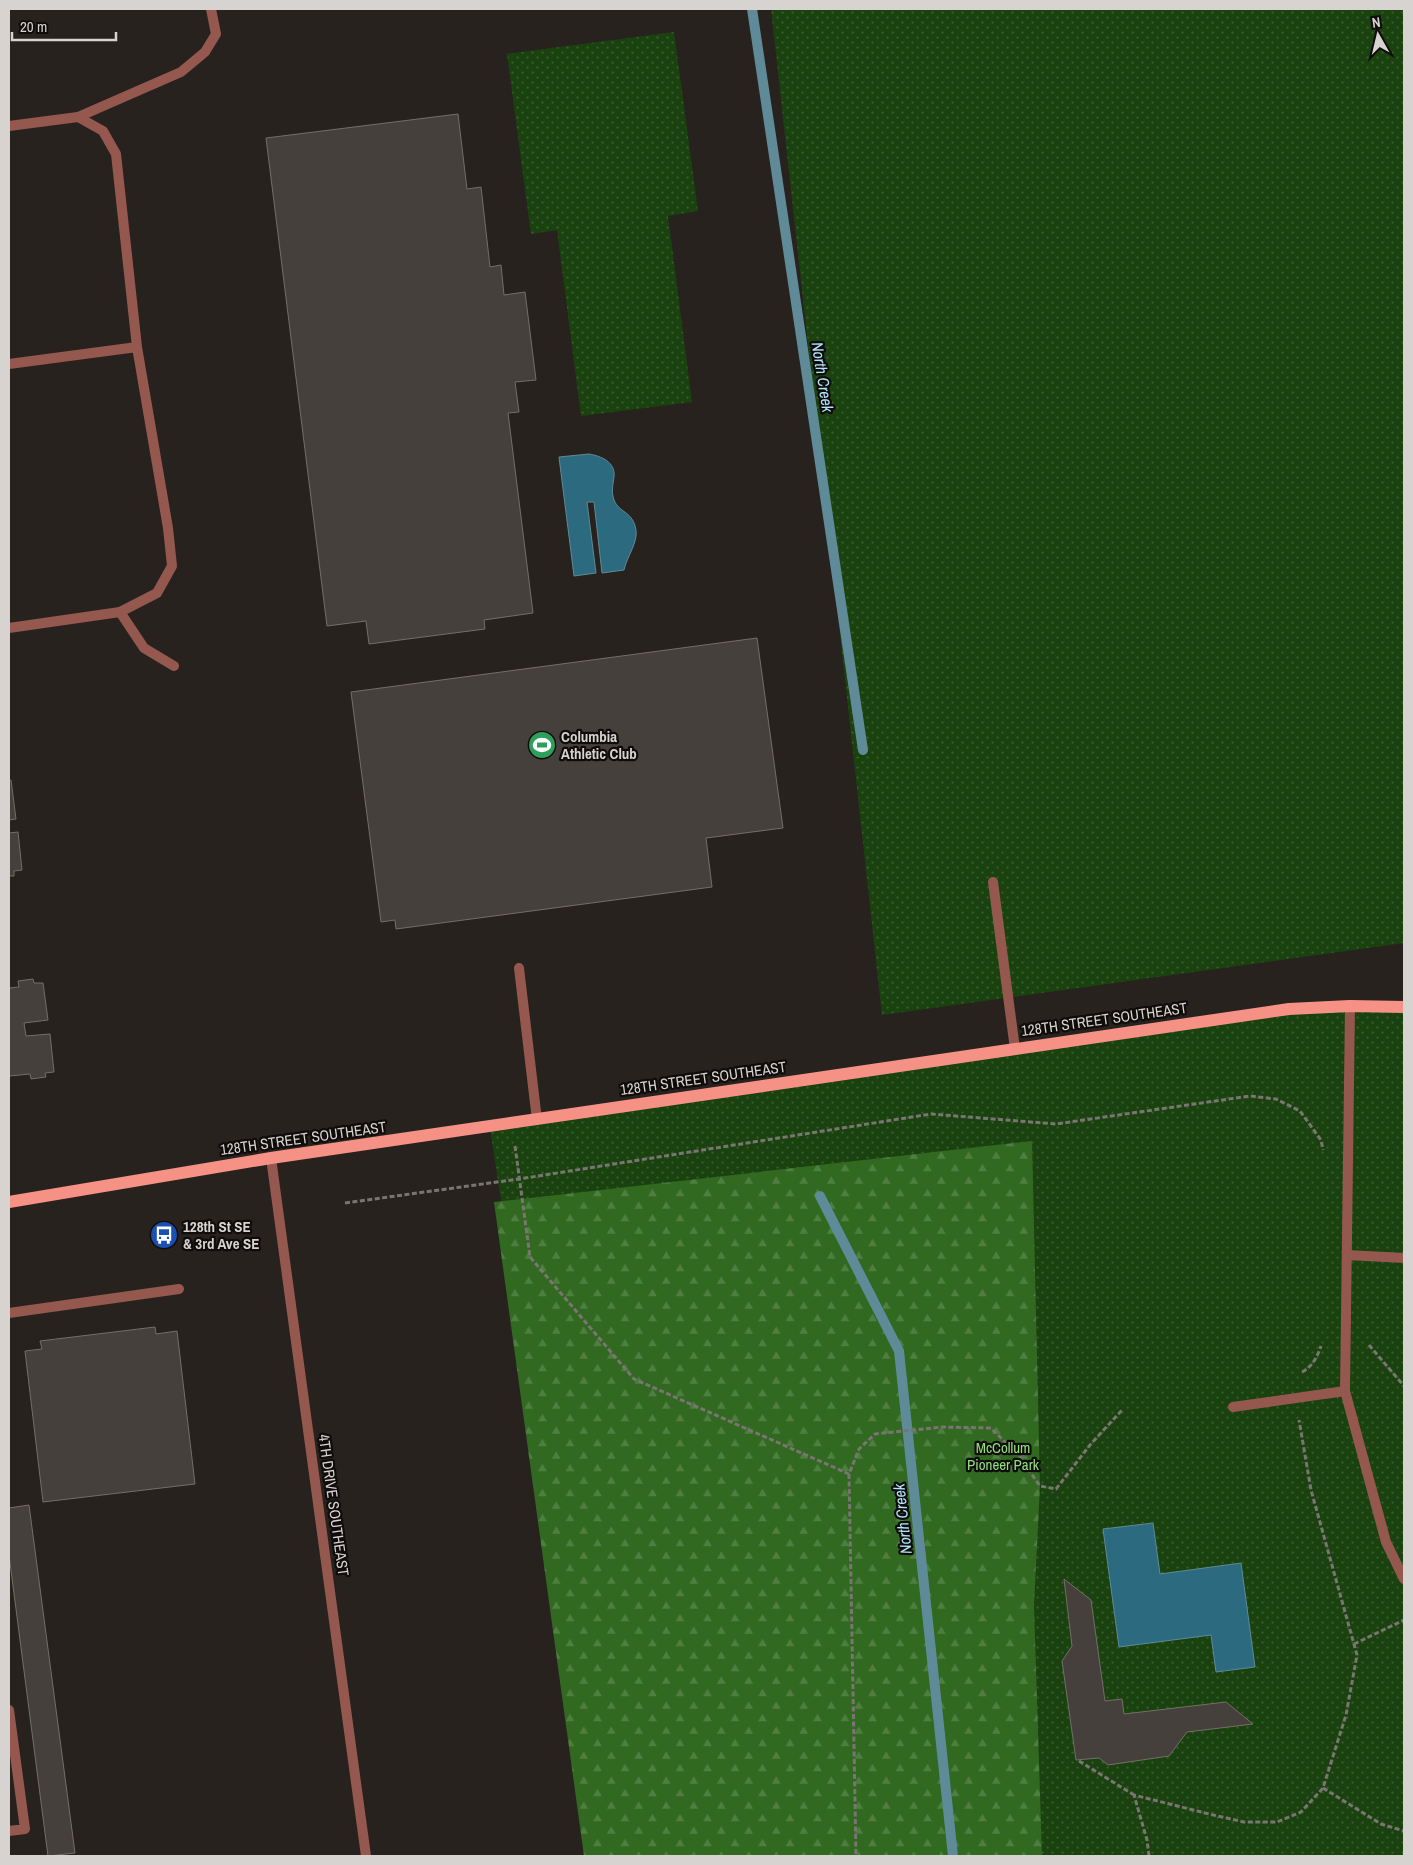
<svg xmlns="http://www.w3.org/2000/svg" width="1413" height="1865" font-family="'Archivo Narrow',sans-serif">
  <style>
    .grass { fill: url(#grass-dots) }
    .forest { fill: url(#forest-firs) }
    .water { fill: #2c6a80; stroke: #5f8a98 }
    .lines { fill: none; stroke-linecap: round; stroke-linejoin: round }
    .stream { stroke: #5f8a98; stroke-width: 10 }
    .building { fill: #46403c; stroke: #746e69 }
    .path { stroke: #7a7572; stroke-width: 3; stroke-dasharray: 5 2.5; stroke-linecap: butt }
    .service { stroke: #94584f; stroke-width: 10 }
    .minor { stroke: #94584f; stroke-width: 10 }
    .primary { stroke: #f69285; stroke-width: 12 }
    .labels { text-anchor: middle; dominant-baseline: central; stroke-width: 4.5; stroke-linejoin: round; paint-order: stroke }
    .poi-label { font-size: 15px; font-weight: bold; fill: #d6d3d0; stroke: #0f0c0b; text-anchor: start }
    .street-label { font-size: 15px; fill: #d6d3d0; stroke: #0f0c0b }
    .park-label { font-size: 15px; fill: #92df7f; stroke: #0f0c0b }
    .water-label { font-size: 16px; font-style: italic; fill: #b0e4f8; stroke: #0f0c0b }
  </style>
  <defs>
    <pattern id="grass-dots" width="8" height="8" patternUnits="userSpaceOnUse" patternTransform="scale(1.25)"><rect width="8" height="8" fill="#1a420f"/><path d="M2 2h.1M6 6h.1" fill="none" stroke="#3b5c31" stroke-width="1.8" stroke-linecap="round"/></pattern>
    <pattern id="forest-firs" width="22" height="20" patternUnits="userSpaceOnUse" patternTransform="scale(1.25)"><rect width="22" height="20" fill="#316921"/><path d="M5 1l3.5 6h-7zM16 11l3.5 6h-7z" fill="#4e7e40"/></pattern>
  </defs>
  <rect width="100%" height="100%" fill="#28221f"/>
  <path class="grass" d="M 771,9 L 1404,9 L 1404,943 L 882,1015 Z
    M 674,32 L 698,211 L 668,216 L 692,402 L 581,416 L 557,230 L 531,234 L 507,54 Z
    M 1404,1007 L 1404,1856 L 601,1856 L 490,1128 L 1289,1009 Z"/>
  <path class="forest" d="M 1032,1141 L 1040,1486 L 1034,1605 L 1042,1856 L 584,1856 L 494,1202 Z"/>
  <path class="water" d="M 589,454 C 601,456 616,462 614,477 C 613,485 611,491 614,500 C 619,513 633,511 636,530 C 638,543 627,556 624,570 L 602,573 L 594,502 L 587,502 L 596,573 L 574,576 L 559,457 Z
    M 1153,1523 L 1160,1574 L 1241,1563 L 1255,1667 L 1216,1672 L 1211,1635 L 1119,1647 L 1103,1529 Z"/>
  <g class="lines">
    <path class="stream" d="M 752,9 L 863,750
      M 820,1196 L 899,1351 L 953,1856"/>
  </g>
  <path class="building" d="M 458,114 L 467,189 L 481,187 L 490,267 L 501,265 L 504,295 L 525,292 L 536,380 L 515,382 L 519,412 L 508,413 L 533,613 L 484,620 L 485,629 L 369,644 L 366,621 L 327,626 L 266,138 Z
    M 757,638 L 783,828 L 706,838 L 712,887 L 396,929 L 395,920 L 381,922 L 351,692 Z
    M 11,780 L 16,819 L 9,820 L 9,781 Z
    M 18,832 L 22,870 L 14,871 L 14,876 L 9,876 L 9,833 Z
    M 33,979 L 34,983 L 43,983 L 48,1020 L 24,1023 L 26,1036 L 50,1034 L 54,1072 L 45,1073 L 46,1077 L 31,1079 L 30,1074 L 9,1076 L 9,988 L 19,987 L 18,981 Z
    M 155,1327 L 156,1334 L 177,1331 L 195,1484 L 43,1502 L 25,1351 L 42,1349 L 40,1341 Z
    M 29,1505 L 75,1853 L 48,1856 L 9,1555 L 9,1508 Z
    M 1064,1579 L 1091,1600 L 1105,1701 L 1122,1699 L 1124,1714 L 1226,1702 L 1253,1724 L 1187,1732 L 1169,1756 L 1108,1765 L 1099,1758 L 1076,1760 L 1062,1661 L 1072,1646 Z"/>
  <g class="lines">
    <path class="path" d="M 515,1146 L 530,1257 L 634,1379 L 849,1474 L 859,1449 L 875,1434 L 942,1427 L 991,1428 L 1018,1455 L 1040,1486 L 1056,1489 L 1090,1445 L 1122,1410
      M 345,1203 L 519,1179 L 931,1114 L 1056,1124 L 1250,1096 L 1276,1099 L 1300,1111 L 1321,1140 L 1323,1150
      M 1369,1345 L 1404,1386
      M 1302,1372 C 1313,1366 1317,1357 1321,1346
      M 849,1474 L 856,1856
      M 1354,1644 L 1404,1620
      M 1079,1761 L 1134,1795
      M 1323,1788 L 1381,1824 L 1404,1831
      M 1149,1856 L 1147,1840 L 1134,1795 L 1209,1814 L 1244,1822 L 1277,1822 L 1301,1812 L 1323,1788 L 1346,1715 L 1357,1655 L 1311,1490 L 1299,1420"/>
    <path class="service" d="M 78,117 L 181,72 L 205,52 L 216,34 L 211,9
      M 120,612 L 144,648 L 174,666
      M 993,882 L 1015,1049
      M 519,968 L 537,1120
      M 1350,1006 L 1345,1391 L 1386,1542 L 1404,1579
      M 1347,1255 L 1404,1258
      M 9,1313 L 179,1289
      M 1233,1407 L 1345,1391
      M 9,1710 L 25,1829 L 9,1831"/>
    <path class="minor" d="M 9,126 L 78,117 L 103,131 L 116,154 L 137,347 L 168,528 L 172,566 L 157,593 L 120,612 L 9,628
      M 9,364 L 137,347
      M 271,1158 L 366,1856"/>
    <path class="primary" d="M 9,1202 L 271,1158 L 1289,1009 L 1350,1006 L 1404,1007"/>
  </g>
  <defs>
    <g id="stadium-disc" transform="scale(1.4375)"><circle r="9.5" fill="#2e9e5b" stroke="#0f0c0b"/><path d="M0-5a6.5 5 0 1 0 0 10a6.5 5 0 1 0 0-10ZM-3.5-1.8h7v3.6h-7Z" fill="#fff"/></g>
    <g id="bus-disc" transform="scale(1.4375)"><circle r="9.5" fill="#1a4fb4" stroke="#0f0c0b"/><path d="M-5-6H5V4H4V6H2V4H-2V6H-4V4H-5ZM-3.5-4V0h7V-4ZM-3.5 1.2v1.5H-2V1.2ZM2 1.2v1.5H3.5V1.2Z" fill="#fff"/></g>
  </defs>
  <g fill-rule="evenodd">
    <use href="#stadium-disc" x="542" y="745"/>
    <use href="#bus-disc" x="164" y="1235"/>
  </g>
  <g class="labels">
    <g class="poi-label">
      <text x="561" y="736">Columbia<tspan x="561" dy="17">Athletic Club</tspan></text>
      <text x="183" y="1226">128th St SE<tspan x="183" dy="17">&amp; 3rd Ave SE</tspan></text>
    </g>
    <g class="street-label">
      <text transform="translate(1104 1019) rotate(-8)">128TH STREET SOUTHEAST</text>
      <text transform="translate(703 1078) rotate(-8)">128TH STREET SOUTHEAST</text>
      <text transform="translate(303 1138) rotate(-8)">128TH STREET SOUTHEAST</text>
      <text transform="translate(334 1505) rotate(82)">4TH DRIVE SOUTHEAST</text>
    </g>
    <g class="park-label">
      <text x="1003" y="1447">McCollum<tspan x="1003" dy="17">Pioneer Park</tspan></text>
    </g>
    <g class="water-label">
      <text transform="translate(823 377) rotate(81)">North Creek</text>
      <text transform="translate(902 1519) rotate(-96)">North Creek</text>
    </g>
  </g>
  <rect width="1413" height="1865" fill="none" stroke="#d6d3d0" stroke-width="20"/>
  <g transform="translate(1378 35) rotate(352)" stroke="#0f0c0b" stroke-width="4" paint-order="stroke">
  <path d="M0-4L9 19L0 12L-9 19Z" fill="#d6d3d0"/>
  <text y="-8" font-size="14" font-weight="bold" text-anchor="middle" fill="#d6d3d0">N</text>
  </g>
  <path d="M12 32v8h104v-8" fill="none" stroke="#d6d3d0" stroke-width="2.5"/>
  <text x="20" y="32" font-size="15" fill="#d6d3d0" stroke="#0f0c0b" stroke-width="4" paint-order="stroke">20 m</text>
</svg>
